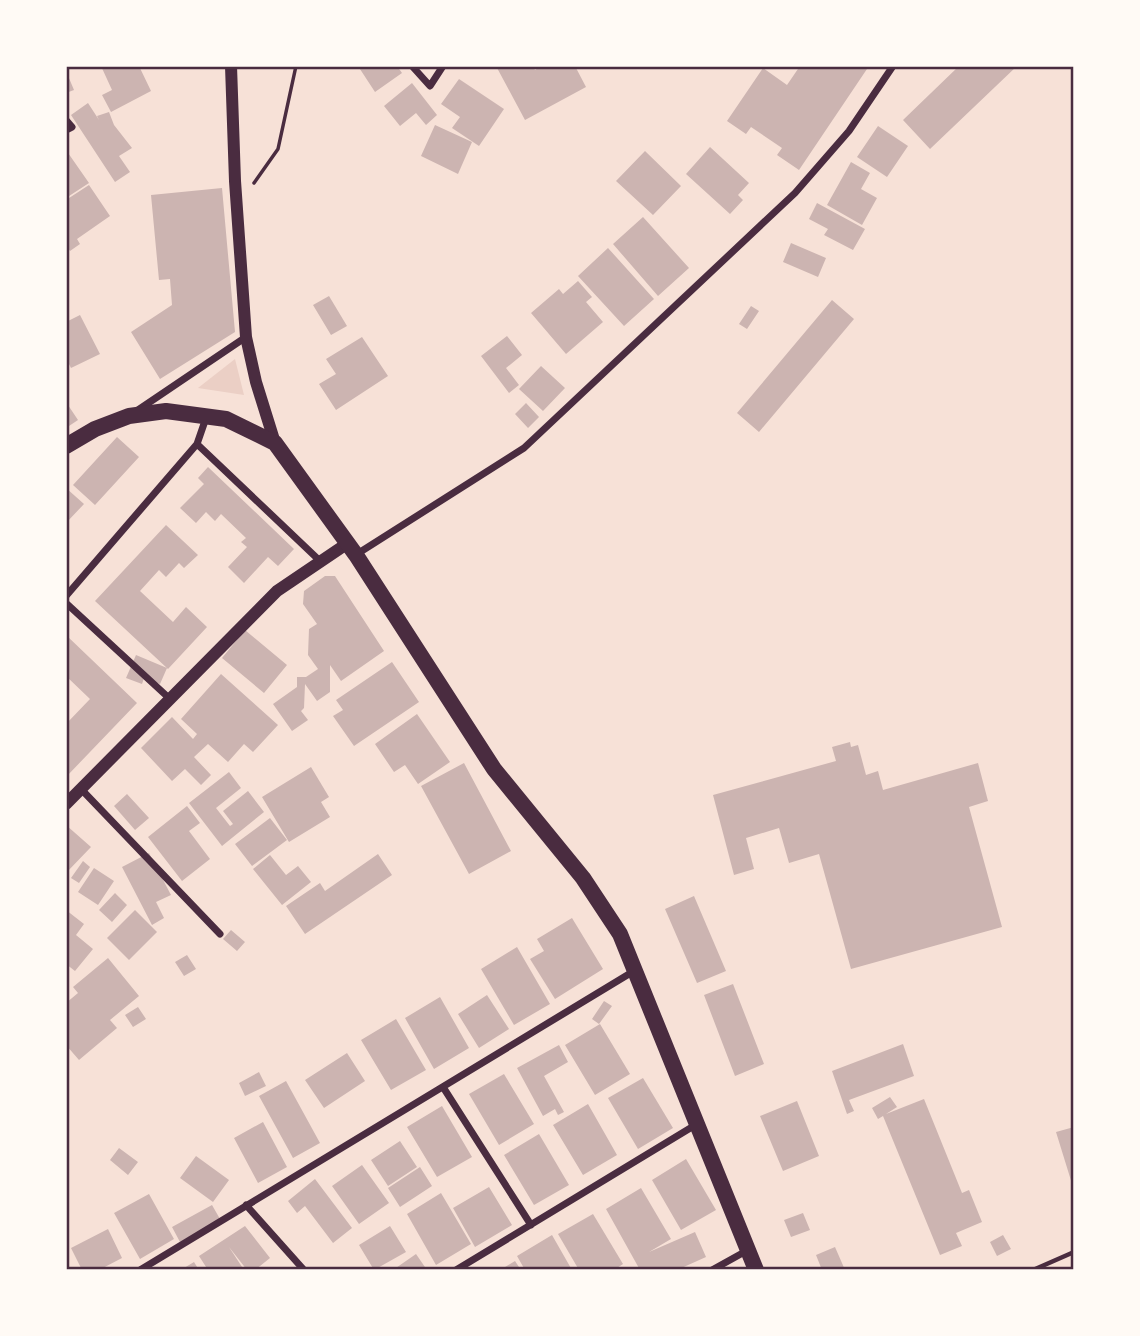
<svg xmlns="http://www.w3.org/2000/svg" width="1140" height="1336" font-family="'Varela Round',sans-serif">
  <style>
    .green { fill: #ebcfc5 }
    .building { fill: #ccb4b1 }
    .lines { fill: none; stroke-linecap: round; stroke-linejoin: round }
    .path { stroke: #4a2c40; stroke-width: 3.5 }
    .service { stroke: #4a2c40; stroke-width: 4.5 }
    .minor { stroke: #4a2c40; stroke-width: 7 }
    .tertiary { stroke: #4a2c40; stroke-width: 12 }
    .primary { stroke: #4a2c40; stroke-width: 16 }
    .neatline { fill: none; stroke: #4a2c40; stroke-width: 2.5 }
  </style>
  <rect width="100%" height="100%" fill="#f7e1d7"/>
  <path class="green" d="M 235,359 L 244,395 L 198,388 Z"/>
  <path class="building" d="M 101,66 L 139,66 L 151,91 L 111,112 L 102,95 L 112,90 Z
    M 358,66 L 397,66 L 402,73 L 375,92 Z
    M 496,66 L 533,66 L 535,70 L 541,66 L 575,66 L 586,87 L 525,120 Z
    M 800,66 L 869,66 L 799,170 L 777,155 L 782,148 L 751,127 L 746,134 L 727,121 L 763,68 L 787,85 Z
    M 959,66 L 1017,66 L 930,149 L 903,120 Z
    M 66,71 L 74,90 L 66,93 Z
    M 459,79 L 504,109 L 479,146 L 452,128 L 460,117 L 441,104 Z
    M 412,83 L 437,115 L 426,125 L 416,113 L 400,126 L 384,106 Z
    M 88,103 L 99,120 L 97,116 L 109,112 L 114,125 L 132,148 L 119,156 L 130,172 L 115,182 L 71,115 Z
    M 435,125 L 472,142 L 458,174 L 421,156 Z
    M 878,126 L 908,146 L 887,177 L 857,157 Z
    M 710,147 L 749,183 L 738,195 L 743,200 L 730,214 L 686,174 Z
    M 66,150 L 89,183 L 66,198 Z
    M 645,151 L 681,186 L 653,215 L 616,181 Z
    M 851,162 L 870,173 L 861,189 L 877,198 L 862,225 L 827,205 Z
    M 89,185 L 110,216 L 77,239 L 80,244 L 70,251 L 66,245 L 66,200 Z
    M 222,188 L 235,332 L 160,379 L 131,332 L 172,305 L 170,279 L 159,280 L 151,195 Z
    M 817,203 L 865,229 L 853,250 L 824,235 L 828,229 L 809,219 Z
    M 643,217 L 689,268 L 658,296 L 613,244 Z
    M 791,243 L 826,258 L 818,277 L 783,262 Z
    M 608,248 L 654,299 L 624,326 L 578,276 Z
    M 578,281 L 592,297 L 586,302 L 603,322 L 566,354 L 531,313 L 559,289 L 563,294 Z
    M 329,296 L 347,326 L 331,335 L 313,305 Z
    M 832,300 L 854,319 L 759,432 L 737,413 Z
    M 751,306 L 759,311 L 747,329 L 739,324 Z
    M 80,315 L 100,354 L 71,368 L 66,358 L 66,322 Z
    M 507,336 L 522,355 L 506,368 L 519,385 L 509,393 L 481,356 Z
    M 362,337 L 388,376 L 336,410 L 319,384 L 336,374 L 326,359 Z
    M 541,366 L 565,388 L 543,411 L 519,389 Z
    M 66,402 L 78,420 L 66,428 Z
    M 526,403 L 539,417 L 528,428 L 515,414 Z
    M 117,437 L 139,457 L 95,505 L 73,485 Z
    M 208,467 L 294,549 L 278,566 L 268,557 L 244,583 L 228,567 L 247,547 L 241,542 L 246,538 L 221,514 L 215,521 L 206,512 L 196,523 L 180,508 L 204,484 L 198,478 Z
    M 66,488 L 84,504 L 66,523 Z
    M 166,525 L 198,555 L 184,568 L 179,563 L 166,577 L 159,570 L 140,591 L 173,622 L 186,607 L 207,627 L 168,669 L 95,601 Z
    M 325,576 L 335,576 L 384,651 L 341,681 L 330,665 L 330,692 L 317,701 L 305,684 L 304,708 L 301,711 L 308,720 L 292,731 L 273,704 L 297,687 L 297,677 L 306,677 L 318,669 L 308,655 L 309,629 L 317,624 L 303,604 L 304,591 Z
    M 245,630 L 287,665 L 264,693 L 222,658 Z
    M 66,635 L 137,703 L 66,777 L 66,724 L 90,699 L 66,676 Z
    M 136,655 L 167,668 L 160,684 L 144,678 L 142,684 L 126,678 Z
    M 392,662 L 419,702 L 354,746 L 333,716 L 343,710 L 336,700 Z
    M 221,674 L 278,725 L 253,752 L 244,744 L 228,762 L 208,744 L 194,757 L 211,775 L 201,785 L 185,769 L 172,781 L 141,748 L 172,717 L 193,739 L 197,734 L 181,719 Z
    M 417,714 L 450,762 L 418,784 L 405,765 L 394,772 L 375,744 Z
    M 850,742 L 851,747 L 858,745 L 866,775 L 878,771 L 883,790 L 978,763 L 988,801 L 969,807 L 1002,927 L 851,969 L 819,854 L 789,863 L 779,828 L 746,838 L 754,869 L 734,875 L 713,795 L 836,761 L 832,747 Z
    M 464,763 L 511,851 L 469,874 L 421,786 Z
    M 311,767 L 329,797 L 321,802 L 330,817 L 289,842 L 262,797 Z
    M 229,772 L 241,788 L 216,808 L 230,826 L 233,824 L 223,811 L 248,791 L 264,812 L 222,846 L 189,803 Z
    M 127,794 L 149,818 L 135,830 L 114,806 Z
    M 187,806 L 200,823 L 189,831 L 210,859 L 182,881 L 148,837 Z
    M 270,818 L 287,840 L 252,866 L 235,844 Z
    M 66,825 L 91,847 L 66,873 Z
    M 149,853 L 171,895 L 156,902 L 164,918 L 152,925 L 122,867 Z
    M 378,854 L 392,875 L 305,934 L 286,906 L 320,883 L 325,891 Z
    M 270,855 L 286,875 L 298,866 L 311,882 L 282,905 L 253,869 Z
    M 83,861 L 90,867 L 79,883 L 71,878 Z
    M 94,868 L 114,881 L 98,905 L 78,892 Z
    M 115,893 L 127,905 L 112,922 L 99,910 Z
    M 694,896 L 726,971 L 697,983 L 665,909 Z
    M 66,910 L 84,924 L 76,935 L 93,949 L 75,971 L 66,964 Z
    M 135,910 L 157,932 L 129,960 L 107,938 Z
    M 572,918 L 603,969 L 555,999 L 530,959 L 544,951 L 537,939 Z
    M 231,930 L 245,942 L 237,951 L 223,939 Z
    M 517,947 L 550,1004 L 514,1025 L 481,969 Z
    M 187,955 L 196,969 L 184,976 L 175,962 Z
    M 108,958 L 139,996 L 110,1020 L 117,1028 L 79,1060 L 66,1045 L 66,1003 L 78,993 L 73,987 Z
    M 733,984 L 764,1064 L 735,1076 L 704,995 Z
    M 487,995 L 509,1029 L 479,1048 L 458,1014 Z
    M 440,997 L 469,1048 L 434,1069 L 405,1018 Z
    M 604,1001 L 612,1006 L 599,1024 L 592,1019 Z
    M 138,1007 L 146,1019 L 133,1027 L 125,1015 Z
    M 396,1019 L 426,1070 L 391,1090 L 361,1040 Z
    M 600,1024 L 630,1074 L 595,1095 L 565,1045 Z
    M 903,1044 L 914,1076 L 849,1100 L 854,1111 L 847,1114 L 832,1071 Z
    M 559,1045 L 568,1062 L 544,1076 L 564,1112 L 558,1115 L 555,1109 L 543,1116 L 517,1068 Z
    M 347,1053 L 365,1081 L 324,1108 L 305,1080 Z
    M 259,1072 L 266,1086 L 245,1096 L 239,1083 Z
    M 504,1074 L 534,1124 L 499,1145 L 469,1094 Z
    M 643,1078 L 673,1128 L 638,1149 L 608,1098 Z
    M 286,1081 L 320,1143 L 293,1158 L 259,1096 Z
    M 890,1097 L 897,1107 L 886,1114 L 924,1099 L 962,1193 L 969,1190 L 982,1222 L 956,1233 L 962,1246 L 940,1255 L 883,1116 L 878,1119 L 872,1108 Z
    M 797,1101 L 819,1156 L 783,1171 L 760,1116 Z
    M 588,1104 L 617,1155 L 583,1175 L 553,1125 Z
    M 442,1106 L 472,1157 L 437,1177 L 407,1127 Z
    M 263,1122 L 287,1167 L 258,1183 L 234,1138 Z
    M 1074,1127 L 1074,1186 L 1073,1187 L 1056,1132 Z
    M 539,1134 L 569,1185 L 534,1205 L 504,1155 Z
    M 400,1141 L 417,1167 L 388,1186 L 371,1160 Z
    M 119,1148 L 138,1162 L 128,1175 L 110,1160 Z
    M 196,1156 L 229,1180 L 213,1202 L 180,1178 Z
    M 686,1159 L 716,1210 L 681,1230 L 652,1180 Z
    M 362,1165 L 389,1203 L 359,1224 L 332,1186 Z
    M 420,1167 L 432,1186 L 400,1207 L 388,1188 Z
    M 315,1179 L 352,1228 L 333,1243 L 305,1206 L 297,1213 L 288,1201 Z
    M 489,1187 L 512,1225 L 475,1247 L 453,1208 Z
    M 641,1188 L 671,1239 L 649,1252 L 695,1232 L 706,1257 L 677,1270 L 640,1270 L 606,1209 Z
    M 441,1193 L 471,1244 L 436,1265 L 407,1214 Z
    M 149,1194 L 174,1239 L 140,1259 L 114,1213 Z
    M 212,1205 L 220,1219 L 180,1242 L 172,1227 Z
    M 803,1213 L 810,1230 L 791,1237 L 784,1220 Z
    M 593,1214 L 623,1264 L 614,1270 L 579,1270 L 558,1234 Z
    M 245,1226 L 270,1258 L 255,1270 L 247,1270 L 229,1247 L 244,1270 L 208,1270 L 199,1256 Z
    M 390,1226 L 406,1252 L 374,1270 L 359,1245 Z
    M 108,1229 L 122,1258 L 99,1270 L 82,1270 L 71,1248 Z
    M 552,1235 L 572,1270 L 525,1270 L 517,1256 Z
    M 1003,1235 L 1011,1249 L 997,1256 L 990,1242 Z
    M 835,1247 L 845,1270 L 822,1270 L 816,1255 Z
    M 416,1254 L 427,1270 L 393,1270 Z
    M 515,1261 L 521,1270 L 500,1270 Z
    M 194,1262 L 199,1270 L 185,1270 L 184,1268 Z"/>
  <g class="lines">
    <path class="path" d="M 254,183 L 278,149 L 296,66"/>
    <path class="service" d="M 1033,1270 L 1074,1252"/>
    <path class="minor" d="M 412,66 L 430,86 L 443,66
      M 66,120 L 72,127 L 66,130
      M 138,410 L 246,337
      M 197,444 L 206,418
      M 357,554 L 524,448 L 795,193 L 849,131 L 893,66
      M 66,596 L 197,444 L 320,561
      M 66,603 L 170,699
      M 81,789 L 220,934
      M 443,1087 L 531,1225
      M 246,1205 L 304,1270
      M 140,1270 L 634,971
      M 456,1270 L 697,1124
      M 712,1270 L 748,1250"/>
    <path class="tertiary" d="M 231,66 L 235,181 L 246,337 L 256,382 L 275,443
      M 66,804 L 277,591 L 348,543"/>
    <path class="primary" d="M 66,446 L 95,429 L 129,416 L 166,411 L 226,419 L 275,443 L 356,555 L 494,769 L 583,878 L 620,934 L 756,1270"/>
  </g>
  <rect width="1140" height="1336" fill="none" stroke="#fffaf5" stroke-width="136"/>
  <rect x="68" y="68" width="1004" height="1200" class="neatline"/>
</svg>
